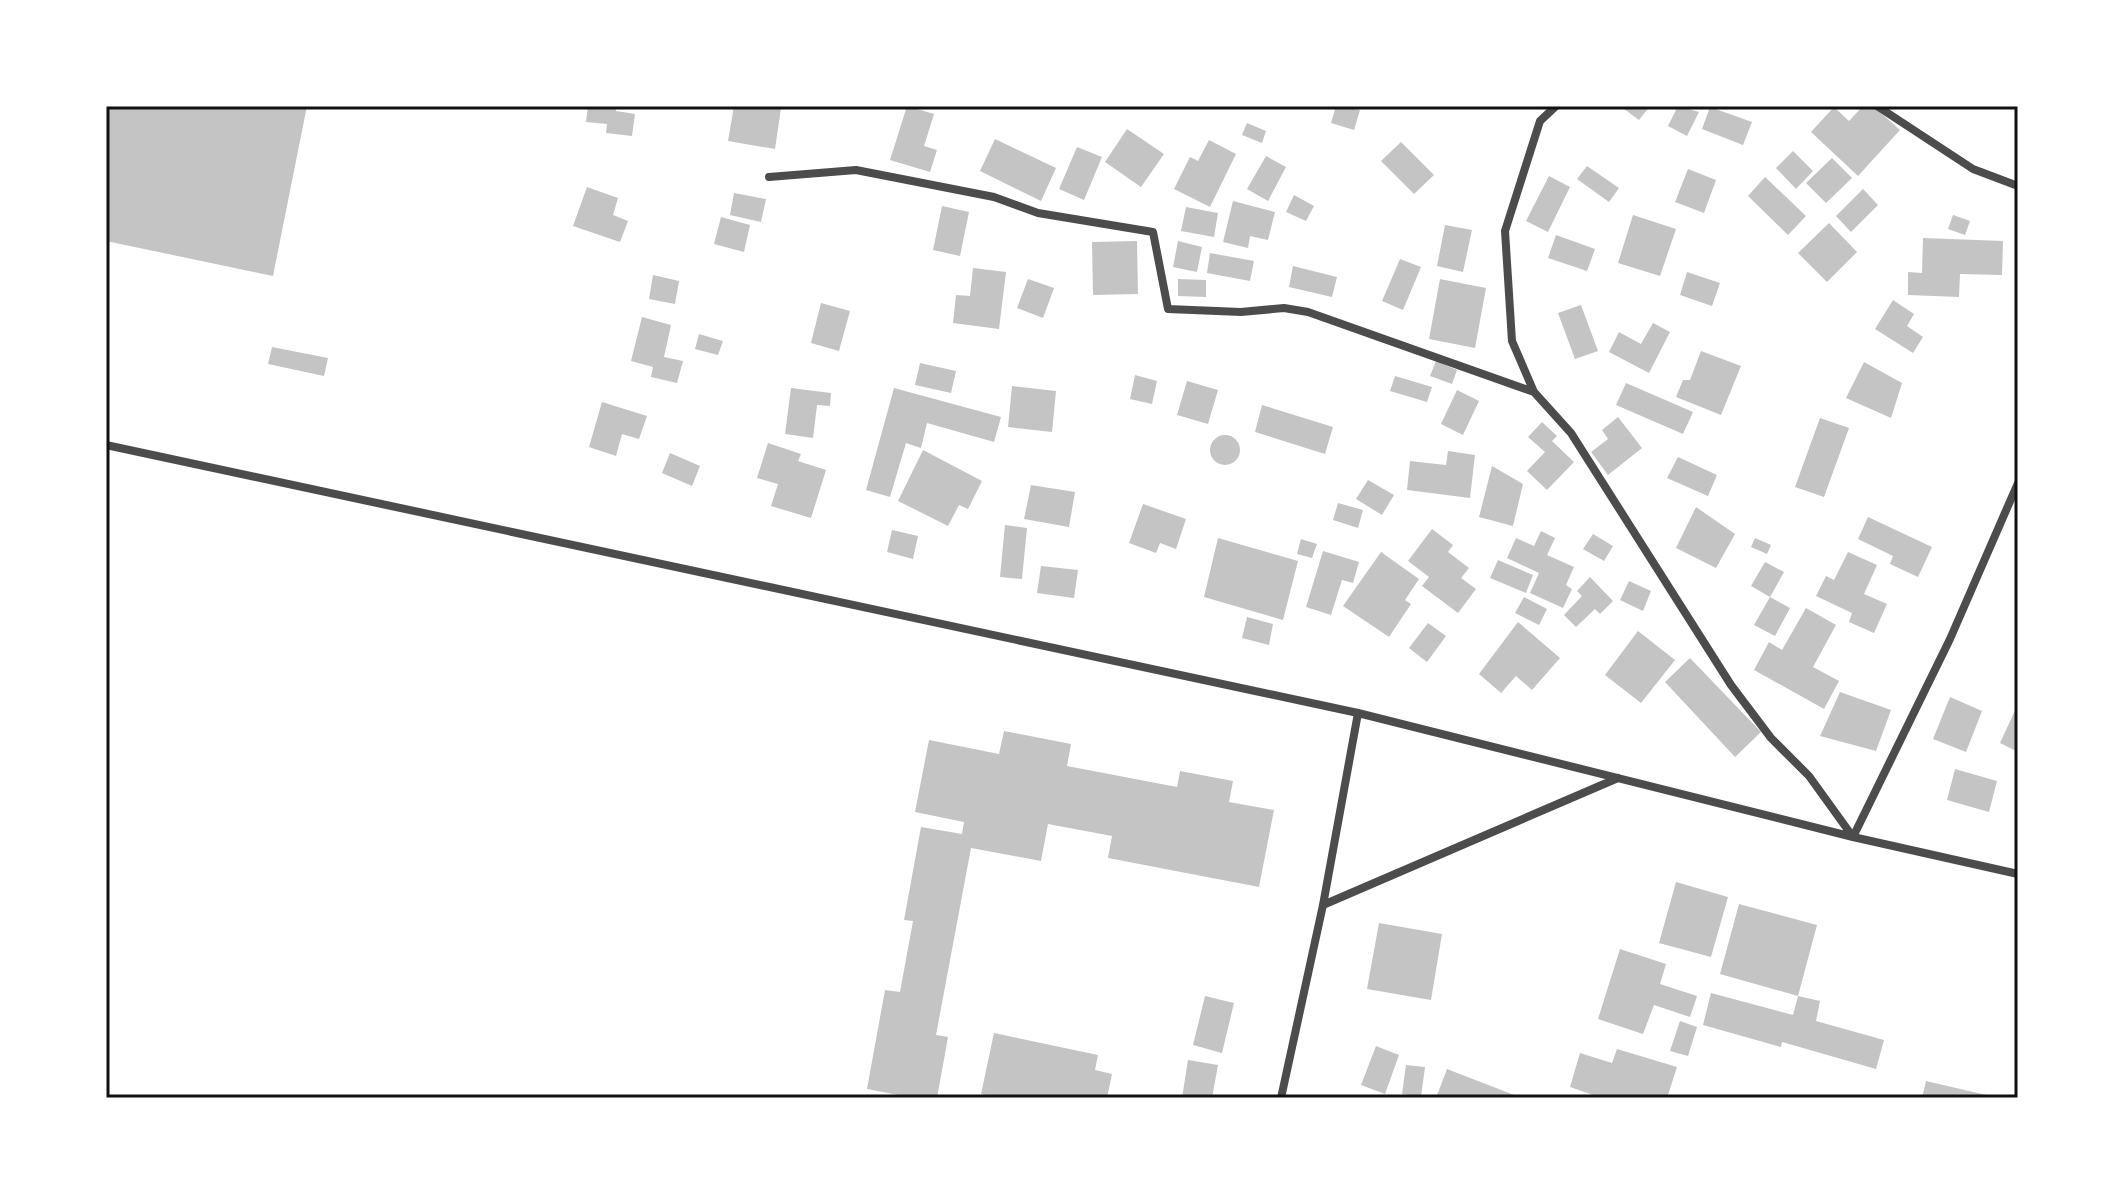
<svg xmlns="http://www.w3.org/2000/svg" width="2124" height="1204" font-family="Quicksand,sans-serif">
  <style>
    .building { fill: #c4c4c4 }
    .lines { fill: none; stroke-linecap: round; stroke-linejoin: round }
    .minor { stroke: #4c4c4c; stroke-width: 8 }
    .neatline { fill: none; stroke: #111; stroke-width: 3 }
  </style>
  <rect width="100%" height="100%" fill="#fff"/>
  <path class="building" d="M 106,106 L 307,106 L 273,276 L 106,241 Z
    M 588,106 L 616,106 L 616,111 L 635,114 L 632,136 L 606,133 L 607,124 L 586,122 Z
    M 734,106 L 781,108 L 775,149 L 728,141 Z
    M 907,106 L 934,114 L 924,146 L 937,150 L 930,172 L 890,160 Z
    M 1336,106 L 1360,110 L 1354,130 L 1331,123 Z
    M 1620,106 L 1650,106 L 1639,120 Z
    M 1678,106 L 1699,112 L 1687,136 L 1668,126 Z
    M 1863,106 L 1873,106 L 1900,130 L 1858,176 L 1811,132 L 1834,107 L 1849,121 Z
    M 1710,107 L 1752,122 L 1743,145 L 1702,129 Z
    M 1247,123 L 1266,131 L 1262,143 L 1242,135 Z
    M 1127,129 L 1164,154 L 1141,187 L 1105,162 Z
    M 995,139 L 1056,168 L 1041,201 L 980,171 Z
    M 1209,140 L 1236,154 L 1210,207 L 1174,189 L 1190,157 L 1198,161 Z
    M 1401,142 L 1434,175 L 1414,194 L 1381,161 Z
    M 1077,147 L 1102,157 L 1084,200 L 1059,189 Z
    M 1793,151 L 1813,171 L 1796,189 L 1776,168 Z
    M 1266,156 L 1286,167 L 1268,201 L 1247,189 Z
    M 1832,158 L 1852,178 L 1826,203 L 1806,183 Z
    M 1587,166 L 1619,188 L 1609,202 L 1577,179 Z
    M 1688,169 L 1716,180 L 1704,213 L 1675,202 Z
    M 1549,176 L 1570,187 L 1548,232 L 1526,221 Z
    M 1765,177 L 1806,216 L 1788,235 L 1748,196 Z
    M 587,187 L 618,198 L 613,215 L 628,221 L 620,242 L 573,226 Z
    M 1863,189 L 1878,205 L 1851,232 L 1836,216 Z
    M 734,193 L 766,199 L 761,222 L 730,215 Z
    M 1294,195 L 1314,206 L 1306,221 L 1286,212 Z
    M 1233,201 L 1275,212 L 1268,240 L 1250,236 L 1248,248 L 1223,242 Z
    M 942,206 L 969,212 L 960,256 L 933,250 Z
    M 1186,207 L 1218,213 L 1214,237 L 1181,231 Z
    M 1633,215 L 1676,229 L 1660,276 L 1618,263 Z
    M 1953,215 L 1970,221 L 1965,235 L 1948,229 Z
    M 721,217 L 750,225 L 744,252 L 714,244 Z
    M 1829,223 L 1857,252 L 1827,282 L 1798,253 Z
    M 1445,225 L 1472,230 L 1463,272 L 1437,266 Z
    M 1556,235 L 1595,249 L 1587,271 L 1548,258 Z
    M 1923,238 L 2003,241 L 2002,275 L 1960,274 L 1959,297 L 1908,295 L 1908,272 L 1922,273 Z
    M 1137,241 L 1138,294 L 1093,295 L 1092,242 Z
    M 1178,241 L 1202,247 L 1197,272 L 1173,267 Z
    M 1210,253 L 1254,261 L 1250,281 L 1207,273 Z
    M 1400,259 L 1421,267 L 1403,310 L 1382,301 Z
    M 1293,266 L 1337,277 L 1332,297 L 1289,287 Z
    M 973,268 L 1006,272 L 999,329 L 953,323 L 956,295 L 970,296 Z
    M 1687,272 L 1720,283 L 1712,306 L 1680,295 Z
    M 653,275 L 679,281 L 675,304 L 649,299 Z
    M 1028,279 L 1054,288 L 1043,318 L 1017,308 Z
    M 1178,279 L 1206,280 L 1206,297 L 1178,296 Z
    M 1440,279 L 1486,288 L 1475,348 L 1429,339 Z
    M 1893,300 L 1914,314 L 1907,326 L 1923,337 L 1913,353 L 1875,329 Z
    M 821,303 L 850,311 L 839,351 L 811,343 Z
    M 1581,305 L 1598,351 L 1575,359 L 1558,313 Z
    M 642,317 L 671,325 L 664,357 L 683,361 L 677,383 L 651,377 L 653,367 L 631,361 Z
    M 1653,323 L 1670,332 L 1649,373 L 1609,352 L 1619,332 L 1641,344 Z
    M 699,334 L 723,341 L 718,355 L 695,349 Z
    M 272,347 L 328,358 L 324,376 L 268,364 Z
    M 1701,351 L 1741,366 L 1721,415 L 1676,397 L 1683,380 L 1690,380 Z
    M 1436,361 L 1457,370 L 1452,384 L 1430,376 Z
    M 1864,362 L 1902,383 L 1891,418 L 1846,398 Z
    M 920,363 L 956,371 L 951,393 L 915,385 Z
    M 1135,375 L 1157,381 L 1152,404 L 1130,399 Z
    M 1395,376 L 1432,387 L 1427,402 L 1390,391 Z
    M 1187,381 L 1218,390 L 1208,424 L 1177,415 Z
    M 1626,383 L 1693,412 L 1683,434 L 1616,405 Z
    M 1012,386 L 1056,391 L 1052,432 L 1008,427 Z
    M 791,388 L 831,393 L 830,406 L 817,405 L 813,438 L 785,434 Z
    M 894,388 L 1001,417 L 994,442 L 927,423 L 921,448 L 906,443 L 890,497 L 866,490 Z
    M 1457,390 L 1479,401 L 1463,435 L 1441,424 Z
    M 602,402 L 647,416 L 639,439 L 622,434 L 616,456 L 589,447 Z
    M 1262,405 L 1333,427 L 1325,454 L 1255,432 Z
    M 1618,417 L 1642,448 L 1608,475 L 1591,452 L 1608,439 L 1602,430 Z
    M 1820,418 L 1849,428 L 1824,497 L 1795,487 Z
    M 1542,422 L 1557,436 L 1552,441 L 1574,462 L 1547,490 L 1527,471 L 1545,452 L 1528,437 Z
    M1210 450a15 15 0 1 1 30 0a15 15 0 1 1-30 0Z
    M 768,443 L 801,454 L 798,461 L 826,470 L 811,518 L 771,506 L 778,484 L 757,478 Z
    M 923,450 L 982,481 L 968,509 L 959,505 L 948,526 L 898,501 Z
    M 1448,451 L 1475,455 L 1470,498 L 1407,490 L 1410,461 L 1446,465 Z
    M 670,453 L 700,466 L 692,486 L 662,473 Z
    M 1678,457 L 1717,475 L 1708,496 L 1667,478 Z
    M 1492,466 L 1523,484 L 1513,526 L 1479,517 Z
    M 1368,480 L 1394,495 L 1382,515 L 1356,499 Z
    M 1031,485 L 1075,492 L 1069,527 L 1024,519 Z
    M 1338,503 L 1363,510 L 1358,528 L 1333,520 Z
    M 1143,504 L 1186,519 L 1176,549 L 1160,543 L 1156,553 L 1129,543 Z
    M 1696,507 L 1735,534 L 1716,568 L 1676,548 Z
    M 1868,517 L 1932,547 L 1918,577 L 1890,564 L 1893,556 L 1858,539 Z
    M 1005,525 L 1027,528 L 1022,579 L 1000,577 Z
    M 1432,529 L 1453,545 L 1448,552 L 1469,568 L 1461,578 L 1476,589 L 1458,613 L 1422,586 L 1429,577 L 1408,561 Z
    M 892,530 L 918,536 L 913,559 L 887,552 Z
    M 1541,531 L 1555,538 L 1547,555 L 1574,567 L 1566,585 L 1572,589 L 1563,608 L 1530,593 L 1539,573 L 1507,558 L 1516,538 L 1534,546 Z
    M 1593,534 L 1613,546 L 1604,561 L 1583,549 Z
    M 1218,538 L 1298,561 L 1283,620 L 1204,597 Z
    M 1755,538 L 1771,545 L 1767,554 L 1751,547 Z
    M 1301,539 L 1317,544 L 1312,558 L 1297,554 Z
    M 1323,551 L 1359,562 L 1353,583 L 1342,580 L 1331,615 L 1306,607 Z
    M 1381,552 L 1419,579 L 1405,600 L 1411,604 L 1389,637 L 1343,606 Z
    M 1848,552 L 1877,565 L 1864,594 L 1887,604 L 1874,633 L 1849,622 L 1852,613 L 1816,596 L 1826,576 L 1834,580 Z
    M 1498,560 L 1533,575 L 1526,593 L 1490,578 Z
    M 1765,562 L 1784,572 L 1770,597 L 1751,586 Z
    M 1041,566 L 1078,570 L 1074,598 L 1037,593 Z
    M 1590,577 L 1613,601 L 1600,614 L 1595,609 L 1576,627 L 1564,615 L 1582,596 L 1577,591 Z
    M 1629,581 L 1651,591 L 1643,611 L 1620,600 Z
    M 1524,597 L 1547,609 L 1539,625 L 1515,613 Z
    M 1770,597 L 1790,608 L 1775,636 L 1754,625 Z
    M 1806,608 L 1836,625 L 1813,667 L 1839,681 L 1824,709 L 1754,670 L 1769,642 L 1782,650 Z
    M 1247,617 L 1273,624 L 1269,645 L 1242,638 Z
    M 1518,622 L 1560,658 L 1532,690 L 1516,676 L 1501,693 L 1479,674 Z
    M 1428,623 L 1446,636 L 1427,662 L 1409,648 Z
    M 1638,631 L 1675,660 L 1641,703 L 1605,675 Z
    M 1690,658 L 1761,732 L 1735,757 L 1665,682 Z
    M 1840,692 L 1891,710 L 1876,751 L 1820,736 Z
    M 1950,697 L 1982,711 L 1966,752 L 1933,739 Z
    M 2018,704 L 2018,752 L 2000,743 Z
    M 1004,731 L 1071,744 L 1067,766 L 1177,787 L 1180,771 L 1233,781 L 1229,802 L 1274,810 L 1259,887 L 1108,858 L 1112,836 L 1048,824 L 1041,861 L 971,848 L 936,1035 L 948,1037 L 937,1098 L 914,1098 L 867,1089 L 885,990 L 900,992 L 913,921 L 904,920 L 921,827 L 962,834 L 964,822 L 915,812 L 929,740 L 999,754 Z
    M 1955,769 L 1997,781 L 1989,812 L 1947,800 Z
    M 1676,882 L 1728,897 L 1711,957 L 1659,943 Z
    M 1739,904 L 1817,925 L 1798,996 L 1820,1001 L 1816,1021 L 1884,1040 L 1876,1069 L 1782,1042 L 1781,1047 L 1703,1025 L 1711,993 L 1793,1015 L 1798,996 L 1720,974 Z
    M 1379,923 L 1442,934 L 1431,1000 L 1367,989 Z
    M 1620,949 L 1666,964 L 1660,984 L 1697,996 L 1690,1017 L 1654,1005 L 1643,1034 L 1598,1019 Z
    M 1205,996 L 1234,1003 L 1222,1053 L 1193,1045 Z
    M 1680,1021 L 1697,1027 L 1688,1056 L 1670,1051 Z
    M 994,1033 L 1098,1055 L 1095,1070 L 1112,1074 L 1107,1098 L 1001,1098 L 981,1094 Z
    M 1376,1046 L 1399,1055 L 1385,1094 L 1361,1085 Z
    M 1617,1049 L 1677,1067 L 1667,1098 L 1602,1098 L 1570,1087 L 1580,1053 L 1612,1063 Z
    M 1188,1060 L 1218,1065 L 1212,1098 L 1182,1098 Z
    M 1406,1065 L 1425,1067 L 1421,1097 L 1402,1094 Z
    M 1447,1069 L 1522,1098 L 1436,1098 Z
    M 1926,1081 L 1995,1097 L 1995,1098 L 1922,1098 Z"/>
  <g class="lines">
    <path class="minor" d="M 1556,106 L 1540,121 L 1505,231 L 1512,341 L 1534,392 L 1571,433 L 1731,685 L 1771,738 L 1809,776 L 1853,837 L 1950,639 L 2018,483
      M 1877,106 L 1973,169 L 2018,186
      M 769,177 L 856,170 L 994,197 L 1038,213 L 1153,232 L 1168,309 L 1241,312 L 1284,308 L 1308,312 L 1534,392
      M 106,445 L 1358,713 L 1853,837 L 2018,874
      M 1323,905 L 1618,778
      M 1281,1098 L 1323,905 L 1358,713"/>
  </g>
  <rect width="2124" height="1204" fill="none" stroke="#ffffff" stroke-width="216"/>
  <rect x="108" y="108" width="1908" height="988" class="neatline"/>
</svg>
